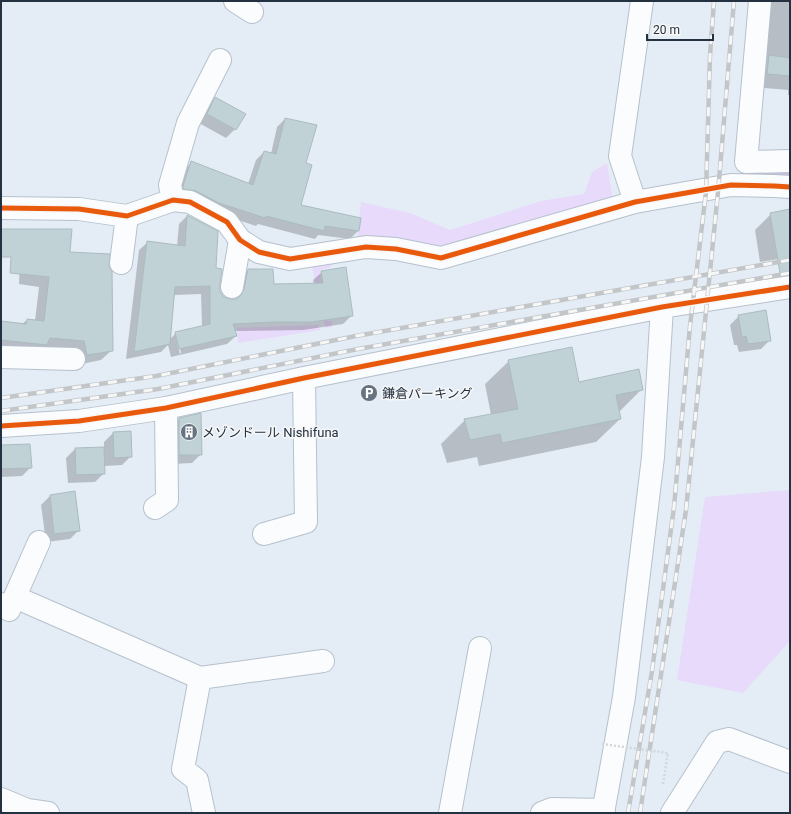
<svg xmlns="http://www.w3.org/2000/svg" width="791" height="814" font-family="Roboto,'Noto Sans JP',sans-serif">
  <style>
    .green { fill: #e7dafb }
    .forest { fill: #cebce5 }
    .shadow { fill: #0003; fill-rule: evenodd }
    .building { fill: #c0d2d5; stroke: #aabcbf }
    .lines { fill: none; stroke-linecap: round; stroke-linejoin: round }
    .minor-casing { stroke: #b6c1cc; stroke-width: 24 }
    .path { stroke: #d3d6da; stroke-width: 2.5; stroke-dasharray: 2 2; stroke-linecap: butt }
    .minor { stroke: #fbfcfe; stroke-width: 22 }
    .rail-casing { stroke: #c3c6c9; stroke-width: 4.5 }
    .rail { stroke: #f7f7f7; stroke-width: 3; stroke-dasharray: 9; stroke-linecap: butt }
    .path-bridge { stroke: #d3d6da; stroke-width: 2.5; stroke-dasharray: 2 2; stroke-linecap: butt }
    .cycleway-casing { stroke: #f7f7f7; stroke-width: 8 }
    .cycleway { stroke: #e8590c; stroke-width: 5 }
    .labels { text-anchor: middle; dominant-baseline: central; stroke-width: 3; stroke-linejoin: round; paint-order: stroke }
    .poi-label { font-size: 13px; fill: #233141; stroke: #f7f7f7; text-anchor: start }
  </style>
  <rect width="100%" height="100%" fill="#e4edf6"/>
  <path class="green" d="M 607,163 L 613,201 L 446,249 L 357,239 L 361,202 L 410,213 L 450,230 L 541,201 L 584,194 L 592,172 Z
    M 332,262 L 333,265 L 330,266 L 330,268 L 320,270 L 328,321 L 332,321 L 332,327 L 325,328 L 312,267 Z
    M 318,325 L 320,330 L 238,343 L 237,328 Z
    M 790,490 L 790,641 L 743,693 L 677,680 L 705,497 Z"/>
  <path class="forest" d="M 743,166 L 790,166 L 790,182 L 741,181 Z"/>
  <path class="shadow" d="M 768,1 L 790,1 L 790,95 L 788,95 L 788,90 L 754,87 Z
    M 215,98 L 235,129 L 226,138 L 199,123 L 206,107 Z
    M 285,119 L 304,164 L 300,205 L 358,231 L 350,239 L 318,235 L 315,239 L 258,224 L 256,226 L 211,211 L 176,196 L 184,170 L 192,162 L 248,184 L 256,160 L 264,152 L 271,154 L 277,127 Z
    M 790,210 L 790,257 L 760,262 L 755,230 L 771,214 Z
    M 187,216 L 215,269 L 219,291 L 223,297 L 229,300 L 236,300 L 240,279 L 248,270 L 273,285 L 314,284 L 313,280 L 322,272 L 352,315 L 343,324 L 303,330 L 234,331 L 236,336 L 227,344 L 171,357 L 168,345 L 161,352 L 126,359 L 139,250 L 148,242 L 177,246 L 179,224 ZM 201,294 L 202,327 L 176,333 L 170,339 L 174,295 ZM 176,338 L 178,338 L 181,353 L 180,354 Z
    M 21,240 L 69,253 L 112,350 L 101,360 L 77,365 L 1,351 L 1,322 L 22,324 L 27,320 L 35,321 L 39,287 L 19,284 Z
    M 739,316 L 770,340 L 761,349 L 739,352 L 737,345 L 734,345 L 730,325 Z
    M 509,361 L 578,383 L 642,389 L 619,412 L 620,419 L 596,442 L 479,466 L 477,457 L 447,463 L 441,444 L 465,420 L 491,415 L 485,384 Z
    M 179,419 L 201,454 L 192,463 L 171,464 L 170,428 Z
    M 113,433 L 131,456 L 122,465 L 104,466 L 104,473 L 95,482 L 68,483 L 66,458 L 75,449 L 104,448 L 104,442 Z
    M 1,446 L 31,467 L 22,476 L 1,477 Z
    M 50,496 L 79,530 L 70,539 L 46,542 L 41,505 Z"/>
  <path class="building" d="M 769,55 L 790,58 L 790,76 L 767,74 Z
    M 215,97 L 246,114 L 236,130 L 207,114 Z
    M 285,118 L 317,125 L 306,163 L 312,165 L 301,205 L 361,218 L 359,231 L 325,226 L 324,231 L 266,216 L 265,218 L 219,203 L 196,191 L 183,189 L 183,186 L 191,161 L 253,185 L 264,151 L 276,154 Z
    M 790,209 L 790,272 L 780,273 L 770,213 Z
    M 187,215 L 218,231 L 216,268 L 222,269 L 220,285 L 220,292 L 224,297 L 230,299 L 236,299 L 241,295 L 244,289 L 248,269 L 273,269 L 274,284 L 323,283 L 321,271 L 346,267 L 353,316 L 312,322 L 273,322 L 233,324 L 237,336 L 179,349 L 175,332 L 210,324 L 210,286 L 175,287 L 170,344 L 134,352 L 147,241 L 185,246 Z
    M 1,229 L 72,229 L 70,252 L 110,254 L 109,267 L 112,271 L 113,351 L 87,355 L 84,341 L 50,338 L 47,345 L 1,340 L 1,321 L 26,324 L 27,319 L 44,321 L 49,277 L 10,273 L 11,257 L 1,257 Z
    M 766,310 L 771,341 L 748,344 L 746,336 L 742,337 L 738,315 Z
    M 572,347 L 579,382 L 639,369 L 643,390 L 616,395 L 621,419 L 502,443 L 500,434 L 470,440 L 464,419 L 518,409 L 508,360 Z
    M 201,413 L 202,455 L 179,455 L 179,418 Z
    M 131,431 L 132,457 L 114,458 L 113,432 Z
    M 30,444 L 32,468 L 1,469 L 1,445 Z
    M 104,447 L 105,474 L 76,475 L 75,448 Z
    M 75,491 L 80,531 L 54,534 L 50,495 Z"/>
  <g class="lines">
    <g class="minor-casing">
      <path id="minor" d="M 235,1 L 252,12
        M 760,1 L 746,162 L 790,161
        M 173,200 L 170,185 L 188,123 L 220,60
        M 635,202 L 620,156 L 642,1
        M 1,208 L 79,209 L 127,216 L 173,200 L 190,202 L 227,222 L 240,240 L 259,252 L 290,259 L 366,247 L 396,249 L 441,258 L 635,202 L 731,185 L 774,186 L 790,187
        M 121,263 L 127,216
        M 232,287 L 240,240
        M 1,357 L 74,359
        M 1,426 L 79,421 L 166,408 L 304,378 L 662,307 L 790,287
        M 155,508 L 167,500 L 166,408
        M 264,534 L 306,522 L 304,378
        M 15,597 L 200,678 L 323,661
        M 1,604 L 9,610 L 39,542
        M 200,678 L 183,769 L 197,780 L 204,813
        M 1,799 L 27,810 L 48,813
        M 450,813 L 480,648
        M 542,813 L 552,809 L 604,810
        M 603,813 L 624,697 L 653,457 L 662,307
        M 672,813 L 717,742 L 729,739 L 790,762"/>
    </g>
    <path class="path" d="M 663,784 L 668,753"/>
    <use href="#minor" class="minor"/>
    <g class="rail-casing">
      <path id="rail" d="M 1,398 L 156,376 L 356,336 L 790,260
        M 1,411 L 158,389 L 358,349 L 790,273
        M 628,813 L 652,671 L 674,507 L 690,326 L 706,192 L 710,56 L 714,1
        M 640,813 L 686,510 L 718,192 L 734,1"/>
    </g>
    <use href="#rail" class="rail"/>
    <path class="path-bridge" d="M 602,744 L 668,753"/>
    <g class="cycleway-casing">
      <path id="cycleway" d="M 1,208 L 79,209 L 127,216 L 173,200 L 190,202 L 227,222 L 240,240 L 259,252 L 290,259 L 366,247 L 396,249 L 441,258 L 635,202 L 731,185 L 774,186 L 790,187
        M 1,426 L 79,421 L 166,408 L 304,378 L 662,307 L 790,287"/>
    </g>
    <use href="#cycleway" class="cycleway"/>
  </g>
  <defs>
    <g id="parking-disc" transform="scale(0.9)"><circle r="9.5" fill="#677380" stroke="#f7f7f7"/><path d="M-3.5-5.5H1a3.5 3.5 0 0 1 0 7H-1V5.5H-3.5ZM-1-3.4V-.6H.8a1.4 1.4 0 0 0 0-2.8Z" fill="#fff"/></g>
    <g id="building-disc" transform="scale(0.9)"><circle r="9.5" fill="#677380" stroke="#f7f7f7"/><path d="M-4-6H4V6H1V3H-1V6H-4ZM-2.5-4.3h1.7v1.8h-1.7ZM.8-4.3h1.7v1.8H.8ZM-2.5-1h1.7V.8h-1.7ZM.8-1h1.7V.8H.8Z" fill="#fff"/></g>
  </defs>
  <g fill-rule="evenodd">
    <use href="#parking-disc" x="369" y="393"/>
    <use href="#building-disc" x="189" y="432"/>
  </g>
  <g class="labels">
    <g class="poi-label">
      <text x="382" y="393">鎌倉パーキング</text>
      <text x="202" y="432">メゾンドール Nishifuna</text>
    </g>
  </g>
  <rect width="791" height="814" fill="none" stroke="#233141" stroke-width="4"/>
  <path d="M647 34v6h66v-6" fill="none" stroke="#233141" stroke-width="2"/>
  <text x="653" y="34" font-size="12" fill="#233141" stroke="#f7f7f7" stroke-width="3" paint-order="stroke">20 m</text>
</svg>
